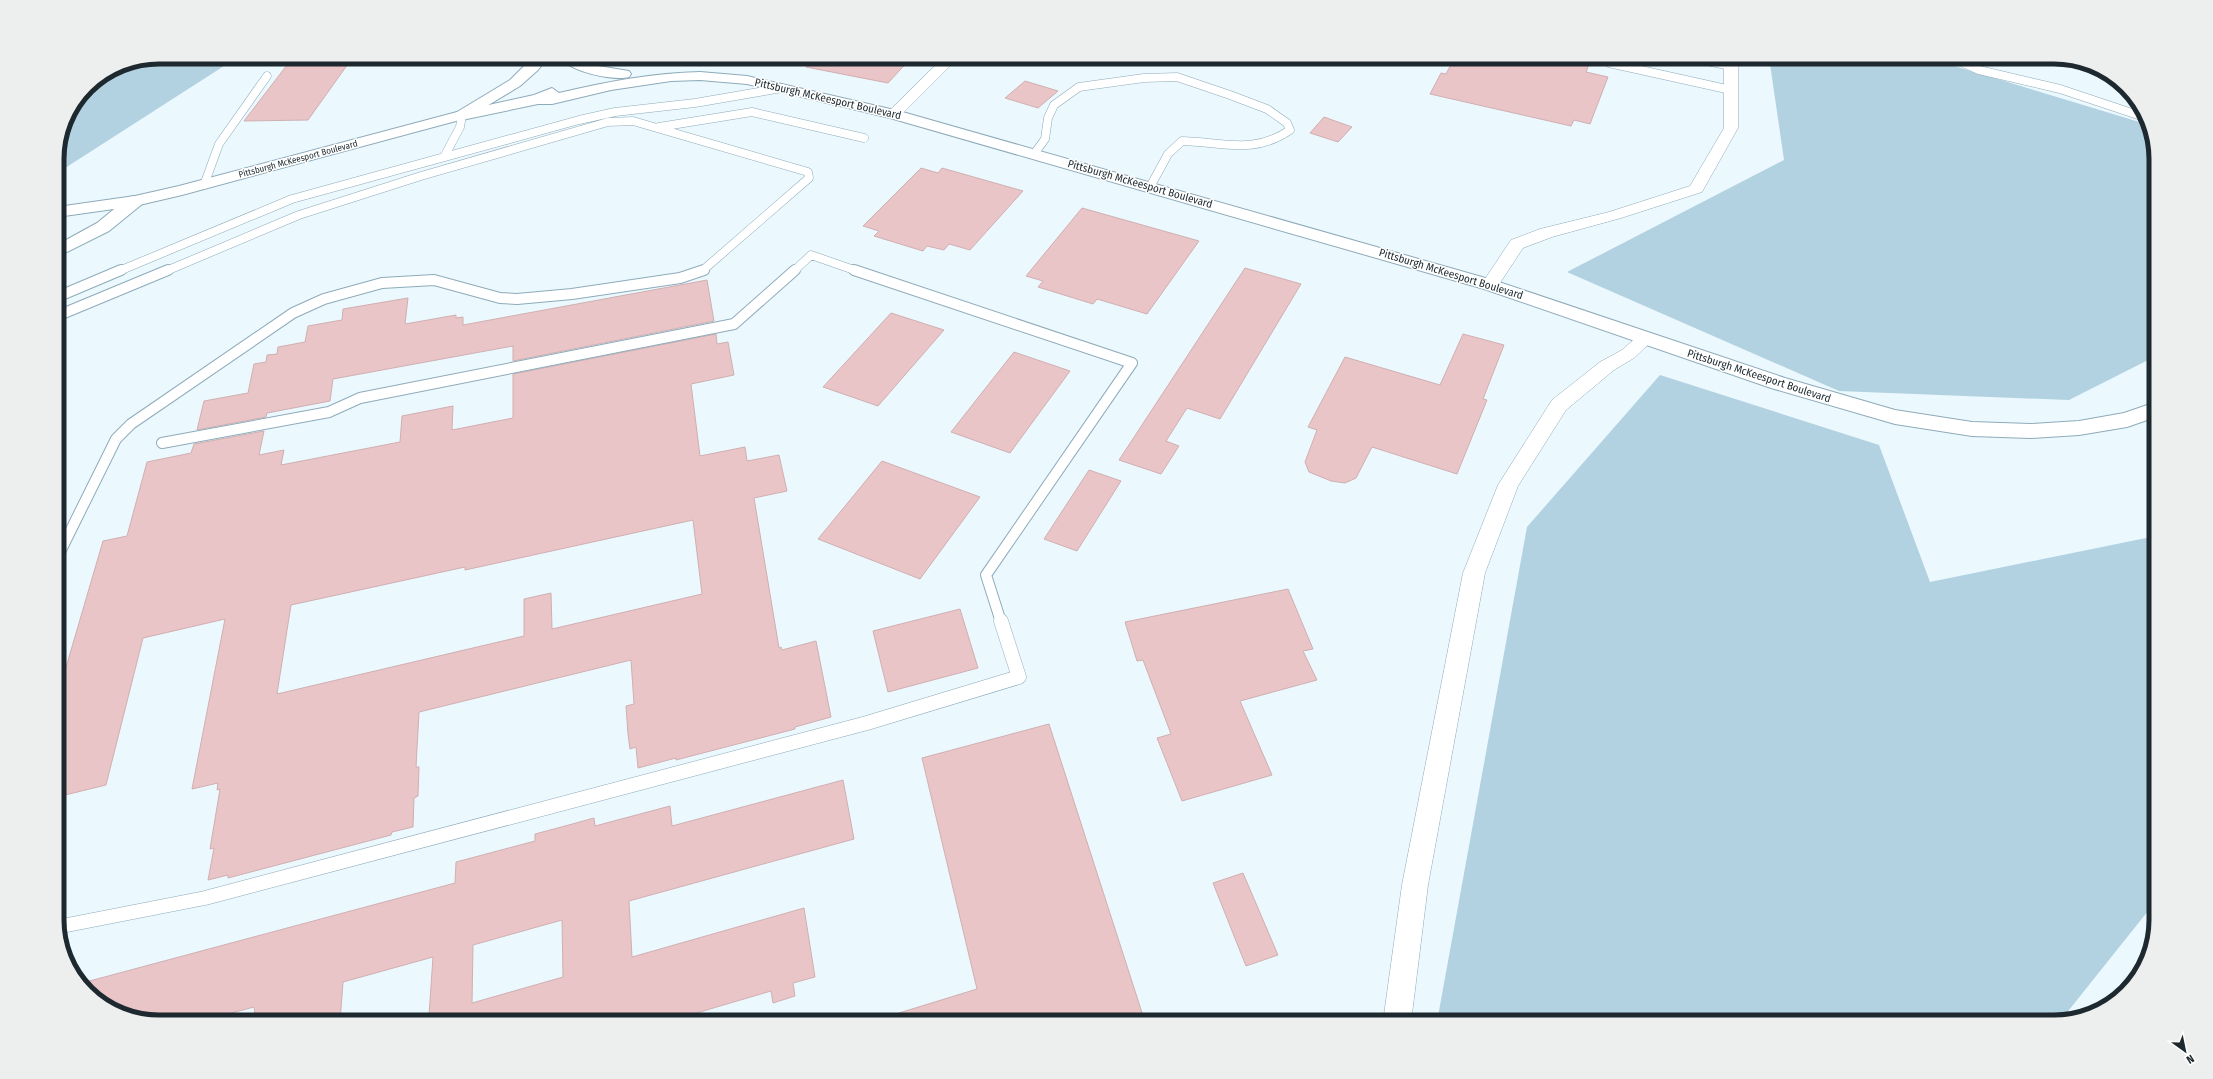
<svg xmlns="http://www.w3.org/2000/svg" width="2213" height="1079" font-family="'Fira Sans Condensed',sans-serif">
  <style>
    .green { fill: #b2d1e1 }
    .building { fill: #e9c5c7; stroke: #d0afb1; fill-rule: evenodd }
    .lines { fill: none; stroke-linecap: round; stroke-linejoin: round }
    .service-far2-casing { stroke: #8eabba; stroke-width: 9 }
    .service-far1-casing { stroke: #8eabba; stroke-width: 12 }
    .service-casing { stroke: #8eabba; stroke-width: 15 }
    .minor-casing { stroke: #8eabba; stroke-width: 1 }
    .tertiary-casing { stroke: #8eabba; stroke-width: 2 }
    .secondary-casing { stroke: #8eabba; stroke-width: 2 }
    .primary-casing { stroke: #8eabba; stroke-width: 2 }
    .service-far2 { stroke: #fff; stroke-width: 8 }
    .service-far1 { stroke: #fff; stroke-width: 10 }
    .service { stroke: #fff; stroke-width: 14 }
    .minor { fill: #fff; fill-rule: evenodd }
    .tertiary { fill: #fff; fill-rule: evenodd }
    .secondary { fill: #fff; fill-rule: evenodd }
    .primary { fill: #fff; fill-rule: evenodd }
    .labels { text-anchor: middle; dominant-baseline: central; stroke-width: 3; stroke-linejoin: round; paint-order: stroke }
    .far-street-label { font-size: 9px; fill: #1d292e; stroke: #fff }
    .street-label { font-size: 11px; fill: #1d292e; stroke: #fff }
    .rim { fill: none; stroke: #1d292e; stroke-width: 5 }
  </style>
  <rect width="100%" height="100%" fill="#ebf8fe"/>
  <path class="green" d="M 159,57 L 238,57 L 62,170 L 57,168 L 57,153 L 65,120 L 87,87 L 120,65 Z
    M 1769,57 L 1936,57 L 1938,61 L 2146,124 L 2156,153 L 2156,356 L 2069,400 L 1839,391 L 1567,272 L 1784,160 Z
    M 1660,375 L 1879,445 L 1930,582 L 2156,536 L 2156,901 L 2061,1020 L 2054,1022 L 1437,1022 L 1527,527 Z"/>
  <path class="building" d="M 807,57 L 912,57 L 888,83 L 806,67 Z
    M 1455,57 L 1592,57 L 1586,72 L 1608,77 L 1590,124 L 1574,120 L 1571,126 L 1430,94 L 1441,73 L 1446,74 Z
    M 348,64 L 308,120 L 244,121 L 287,65 Z
    M 1025,81 L 1058,91 L 1038,108 L 1005,98 Z
    M 1324,117 L 1352,127 L 1338,142 L 1310,133 Z
    M 921,168 L 938,173 L 942,168 L 1023,191 L 970,250 L 949,244 L 944,250 L 927,246 L 923,251 L 874,236 L 879,231 L 863,226 Z
    M 1082,208 L 1199,241 L 1147,314 L 1097,299 L 1093,304 L 1038,287 L 1043,281 L 1026,276 Z
    M 1245,268 L 1301,284 L 1220,419 L 1187,408 L 1166,441 L 1179,446 L 1161,474 L 1119,460 Z
    M 707,280 L 714,321 L 513,361 L 513,346 L 333,379 L 330,401 L 267,413 L 266,417 L 197,430 L 204,401 L 248,393 L 254,364 L 266,362 L 267,355 L 277,354 L 278,347 L 305,342 L 308,326 L 342,320 L 343,309 L 408,298 L 405,324 L 456,315 L 456,318 L 463,317 L 463,325 Z
    M 891,313 L 944,330 L 878,406 L 823,387 Z
    M 716,334 L 717,344 L 728,342 L 734,375 L 691,384 L 700,456 L 745,447 L 747,461 L 779,455 L 787,491 L 754,498 L 779,648 L 781,647 L 782,650 L 816,641 L 831,717 L 795,727 L 795,729 L 676,760 L 676,758 L 638,768 L 636,747 L 630,749 L 628,734 L 626,706 L 634,704 L 631,660 L 419,712 L 416,767 L 419,767 L 418,796 L 414,798 L 413,827 L 392,832 L 391,835 L 228,878 L 228,875 L 208,880 L 214,848 L 210,849 L 220,789 L 217,790 L 218,783 L 192,789 L 225,619 L 143,638 L 106,785 L 57,797 L 57,698 L 103,541 L 127,536 L 147,462 L 191,453 L 194,444 L 264,431 L 259,455 L 284,450 L 281,465 L 400,442 L 402,416 L 453,406 L 452,430 L 513,418 L 513,374 ZM 693,520 L 702,594 L 552,629 L 551,593 L 524,599 L 524,636 L 277,694 L 291,605 L 465,567 L 465,570 Z
    M 1463,334 L 1504,345 L 1483,399 L 1487,400 L 1457,474 L 1372,447 L 1356,478 L 1345,483 L 1331,481 L 1309,472 L 1305,462 L 1317,430 L 1308,427 L 1345,357 L 1440,385 Z
    M 1014,352 L 1070,371 L 1010,453 L 951,432 Z
    M 882,461 L 980,497 L 920,579 L 818,539 Z
    M 1089,470 L 1121,481 L 1077,551 L 1044,539 Z
    M 1288,589 L 1313,649 L 1303,651 L 1317,680 L 1240,701 L 1272,775 L 1182,801 L 1157,738 L 1171,734 L 1143,660 L 1137,661 L 1125,622 Z
    M 960,609 L 978,668 L 888,692 L 873,631 Z
    M 1049,724 L 1145,1022 L 887,1022 L 886,1017 L 977,989 L 922,758 Z
    M 843,780 L 854,839 L 629,901 L 632,957 L 804,908 L 815,977 L 793,983 L 795,996 L 773,1003 L 771,991 L 666,1022 L 427,1022 L 426,1016 L 429,1015 L 433,957 L 343,982 L 340,1022 L 256,1022 L 254,1007 L 198,1022 L 159,1022 L 114,1012 L 82,983 L 455,883 L 456,862 L 535,841 L 535,834 L 565,826 L 594,818 L 595,826 L 670,806 L 672,826 ZM 562,920 L 563,977 L 472,1003 L 473,945 Z
    M 1243,873 L 1278,955 L 1246,966 L 1213,883 Z"/>
  <g class="lines">
    <g class="service-far2-casing">
      <path id="service-far2" d="M 1612,57 L 1609,63 L 1731,90
        M 1687,57 L 1731,66
        M 1950,57 L 1979,70 L 2060,89 L 2144,117
        M 659,127 L 752,112 L 864,138
        M 1034,154 L 1045,139 L 1048,118 L 1054,105 L 1079,87 L 1144,78 L 1177,77 L 1230,95 L 1267,109 L 1287,123 L 1290,130 C 1254,155 1222,142 1182,141 L 1168,154 L 1150,187
        M 444,157 L 460,127 L 462,115
        M 204,185 L 219,144 L 267,76
        M 119,271 L 292,199 L 579,120 L 615,112 L 695,103 L 782,88
        M 166,271 L 299,215 L 421,176 L 608,122 L 633,121 L 808,172 L 809,178 L 702,271
        M 794,271 L 811,255 L 857,271"/>
    </g>
    <g class="service-far1-casing">
      <path id="service-far1" d="M 854,270 L 1132,363 L 986,575 L 1001,622
        M 57,297 L 121,270
        M 57,316 L 168,270
        M 162,443 L 329,412 L 360,398 L 734,324 L 795,270
        M 57,558 L 116,439 L 131,424 L 293,313 L 324,299 L 382,283 L 434,280 L 500,298 L 517,299 L 572,294 L 680,278 L 704,270"/>
    </g>
    <g class="service-casing">
      <path id="service" d="M 57,927 L 205,898 L 867,723 L 1019,677 L 1001,621"/>
    </g>
    <g class="minor-casing">
      <path id="minor" d="M 944,57 L 959,57 L 899,117 L 889,117 L 887,114 L 889,111 Z
        M 1713,57 L 1729,57 L 1738,66 L 1738,128 L 1702,192 L 1621,218 L 1552,237 L 1523,248 L 1496,289 L 1490,290 L 1484,289 L 1481,285 L 1511,240 L 1540,229 L 1609,212 L 1690,186 L 1724,128 L 1724,67 Z
        M 1646,332 L 1652,334 L 1655,338 L 1634,358 L 1614,370 L 1566,410 L 1518,486 L 1485,573 L 1428,885 L 1411,1022 L 1383,1022 L 1402,885 L 1463,573 L 1498,485 L 1552,400 L 1600,362 L 1622,350 L 1640,334 Z"/>
    </g>
    <g class="tertiary-casing">
      <path id="tertiary" d="M 135,196 L 141,197 L 143,201 L 141,205 L 109,231 L 57,257 L 57,245 L 97,223 L 129,197 Z"/>
    </g>
    <g class="secondary-casing">
      <path id="secondary" d="M 700,72 L 747,76 L 899,111 L 1496,281 L 1785,378 L 1895,410 L 1972,422 L 2030,424 L 2079,421 L 2124,413 L 2156,402 L 2156,417 L 2127,427 L 2079,435 L 2030,438 L 1972,436 L 1895,424 L 1771,388 L 1484,289 L 890,118 L 747,84 L 700,80 L 671,81 L 611,90 L 552,104 L 538,104 L 462,120 L 457,118 L 454,115 L 457,112 L 534,95 L 552,88 L 559,93 C 606,82 652,73 700,72 Z"/>
    </g>
    <g class="primary-casing">
      <path id="primary" d="M 533,57 L 548,57 L 538,70 L 520,86 L 467,118 L 182,195 L 135,206 L 57,217 L 57,207 L 135,196 L 179,186 L 457,112 L 510,80 Z
        M 560,57 L 577,57 L 598,66 L 629,71 L 631,74 L 629,77 C 613,81 570,72 560,57 Z"/>
    </g>
    <use href="#service-far2" class="service-far2"/>
    <use href="#service-far1" class="service-far1"/>
    <use href="#service" class="service"/>
    <use href="#minor" class="minor"/>
    <use href="#tertiary" class="tertiary"/>
    <use href="#secondary" class="secondary"/>
    <use href="#primary" class="primary"/>
  </g>
  <g class="labels">
    <g class="far-street-label">
      <text transform="translate(298 159) rotate(-15)">Pittsburgh McKeesport Boulevard</text>
    </g>
    <g class="street-label">
      <text transform="translate(828 99) rotate(13)">Pittsburgh McKeesport Boulevard</text>
      <text transform="translate(1140 184) rotate(16)">Pittsburgh McKeesport Boulevard</text>
      <text transform="translate(1451 274) rotate(17)">Pittsburgh McKeesport Boulevard</text>
      <text transform="translate(1759 376) rotate(18)">Pittsburgh McKeesport Boulevard</text>
    </g>
  </g>
  <path d="M0 0H2213V1079H0ZM159 64H2054A95 95 0 0 1 2149 159V920A95 95 0 0 1 2054 1015H159A95 95 0 0 1 64 920V159A95 95 0 0 1 159 64Z" fill="#edeeee" fill-rule="evenodd"/>
  <path class="rim" d="M159 64H2054A95 95 0 0 1 2149 159V920A95 95 0 0 1 2054 1015H159A95 95 0 0 1 64 920V159A95 95 0 0 1 159 64Z"/>
  <g transform="translate(2185 1051) rotate(147)" stroke="#ffffff" stroke-width="3" paint-order="stroke">
  <path d="M0-3L7 15L0 10L-7 15Z" fill="#1d292e"/>
  <text y="-6" font-size="11" font-weight="bold" text-anchor="middle" fill="#1d292e">N</text>
  </g>
</svg>
